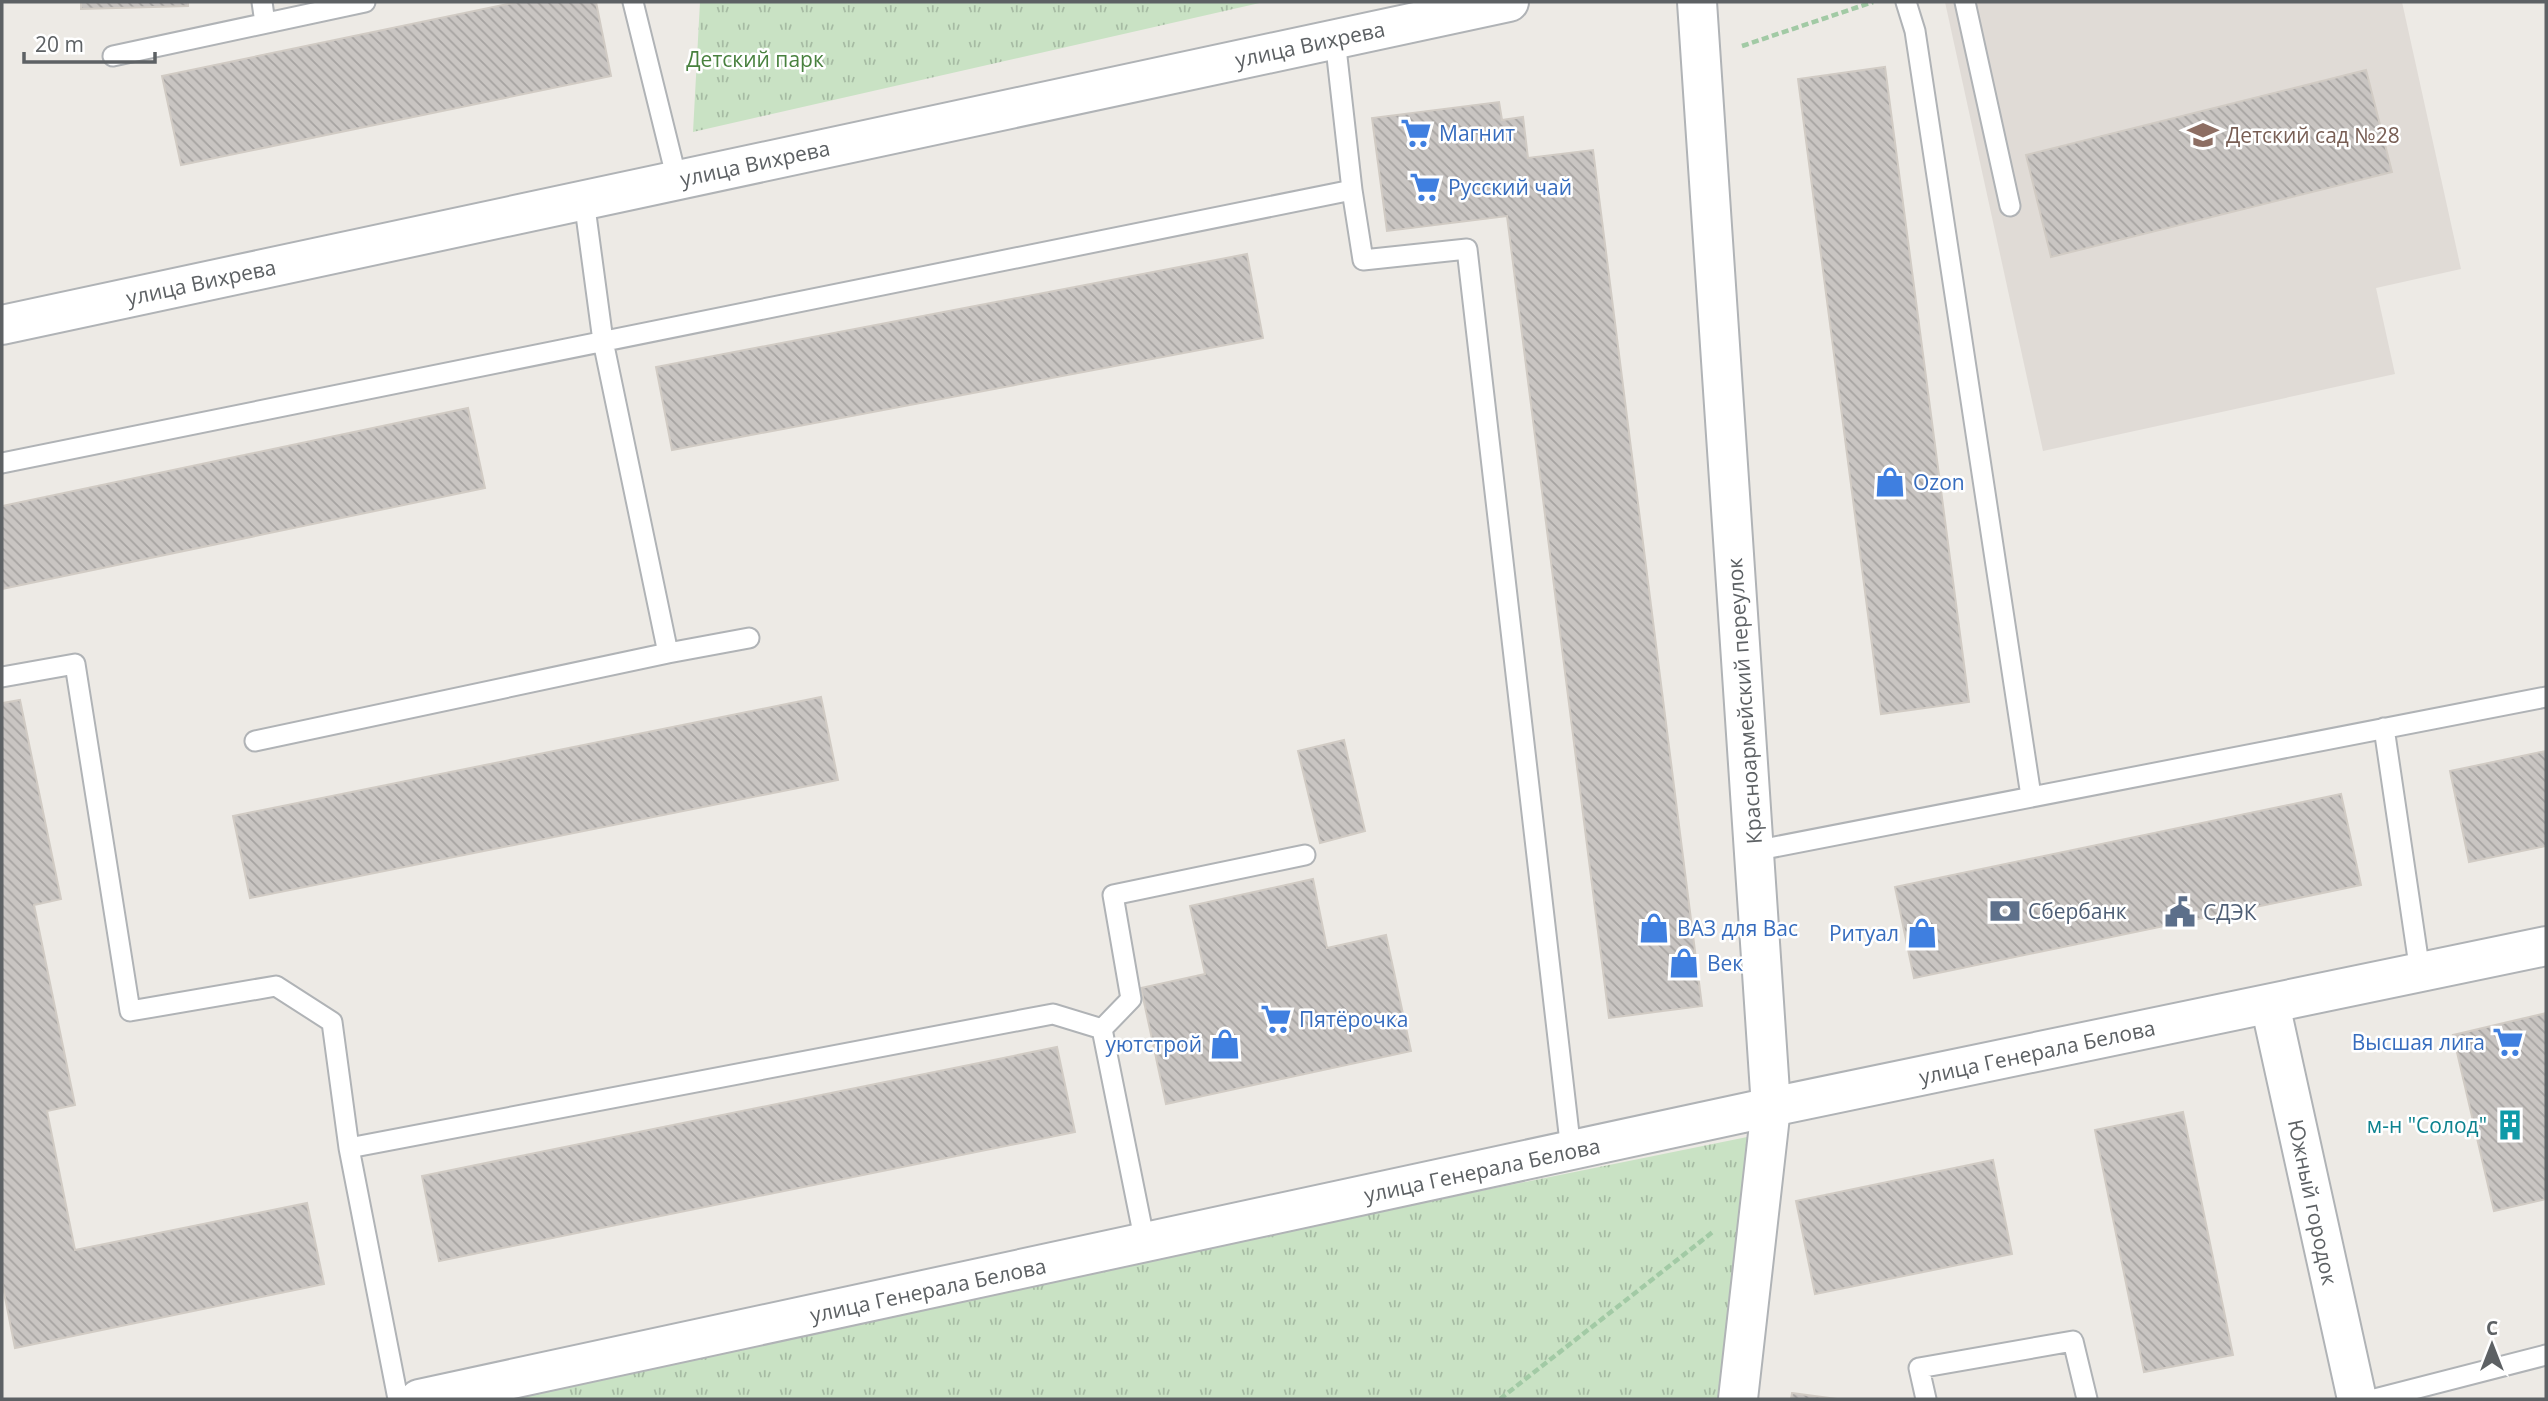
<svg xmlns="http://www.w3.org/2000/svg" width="2548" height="1401" font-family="'Open Sans',sans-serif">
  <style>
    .education { fill: #e0dbd6 }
    .grass { fill: url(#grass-tufts) }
    .building { fill: url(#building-back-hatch); stroke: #d1cbc4; stroke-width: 2 }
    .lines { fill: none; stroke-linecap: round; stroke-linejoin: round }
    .service-casing { stroke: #b0b3b6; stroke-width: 23 }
    .minor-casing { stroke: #b0b3b6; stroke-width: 42 }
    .tertiary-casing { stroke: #b0b3b6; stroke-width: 42 }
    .path { stroke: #a2caa5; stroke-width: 4.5; stroke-dasharray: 7 3.5; stroke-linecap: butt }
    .service { stroke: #fff; stroke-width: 19 }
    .minor { stroke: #fff; stroke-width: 38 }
    .tertiary { stroke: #fff; stroke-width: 38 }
    .labels { text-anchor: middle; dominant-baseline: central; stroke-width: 5; stroke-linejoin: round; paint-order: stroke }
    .street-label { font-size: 21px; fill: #5d6164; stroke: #fff }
    .park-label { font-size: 21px; fill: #48813e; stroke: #fff }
    .shop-label { font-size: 21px; fill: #366cbe; stroke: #fff; text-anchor: start }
    .education-label { font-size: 21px; fill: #785e54; stroke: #fff; text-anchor: start }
    .service-label { font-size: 21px; fill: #4e5e75; stroke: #fff; text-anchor: start }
    .culture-label { font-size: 21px; fill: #0d838f; stroke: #fff; text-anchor: end }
  </style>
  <defs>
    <pattern id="grass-tufts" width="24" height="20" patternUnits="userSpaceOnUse" patternTransform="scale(1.75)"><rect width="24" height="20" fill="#c9e2c4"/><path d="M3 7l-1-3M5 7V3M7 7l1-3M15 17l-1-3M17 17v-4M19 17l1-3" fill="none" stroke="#a6bba3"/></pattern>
    <pattern id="building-back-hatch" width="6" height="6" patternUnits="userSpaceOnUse" patternTransform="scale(1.75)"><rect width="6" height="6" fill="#c9c5c2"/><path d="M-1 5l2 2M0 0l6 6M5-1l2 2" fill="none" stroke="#a6a3a1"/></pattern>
  </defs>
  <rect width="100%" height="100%" fill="#edeae5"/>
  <path class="education" d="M 1945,2 L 2402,2 L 2461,269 L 2376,288 L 2395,374 L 2043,451 Z"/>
  <path class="grass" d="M 700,2 L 1264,2 L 693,132 Z
    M 1757,1135 L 1722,1399 L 456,1399 Z"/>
  <path class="building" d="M 81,2 L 188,2 L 188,6 L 81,9 Z
    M 517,2 L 596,2 L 611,76 L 181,165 L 162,76 Z
    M 1885,67 L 1969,702 L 1881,714 L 1798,79 Z
    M 2366,70 L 2392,172 L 2051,257 L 2026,155 Z
    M 1499,102 L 1502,120 L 1523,117 L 1528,158 L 1593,150 L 1702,1006 L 1609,1018 L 1507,216 L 1387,231 L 1372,118 Z
    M 1247,254 L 1263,338 L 672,450 L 656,367 Z
    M 468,408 L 485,488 L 2,589 L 2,506 Z
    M 821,697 L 838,780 L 250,898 L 233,816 Z
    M 20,700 L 61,899 L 34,905 L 75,1105 L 47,1111 L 75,1250 L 307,1203 L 324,1284 L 15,1348 L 2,1282 L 2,703 Z
    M 1344,740 L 1365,831 L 1320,843 L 1298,751 Z
    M 2546,751 L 2546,846 L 2469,862 L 2450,771 Z
    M 2341,794 L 2361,885 L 1914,978 L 1895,887 Z
    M 1313,879 L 1327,948 L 1386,935 L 1411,1051 L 1166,1104 L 1141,988 L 1205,974 L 1190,906 Z
    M 2546,1013 L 2546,1199 L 2494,1211 L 2453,1035 Z
    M 1057,1047 L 1075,1132 L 439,1261 L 422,1176 Z
    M 2183,1112 L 2233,1355 L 2144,1372 L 2095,1130 Z
    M 1993,1160 L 2012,1254 L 1815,1294 L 1796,1201 Z
    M 1792,1393 L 1837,1399 L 1791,1399 Z"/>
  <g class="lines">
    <g class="service-casing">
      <path id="service" d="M 262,2 L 265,23
        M 633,2 L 677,180
        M 1906,2 L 1915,31 L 2031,796
        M 1965,2 L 2010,206
        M 113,56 L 365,2
        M 1352,190 L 1363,260 L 1467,249 L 1571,1151
        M 2,463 L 1352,190 L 1335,39
        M 668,653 L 749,638
        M 2,677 L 75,664 L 130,1011 L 276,986 L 332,1022 L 349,1148
        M 2384,728 L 2420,972
        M 255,741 L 668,653 L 603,341 L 584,200
        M 1754,851 L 2546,697
        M 1102,1029 L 1131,999 L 1113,895 L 1305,855
        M 398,1399 L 349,1148 L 1053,1014 L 1102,1029 L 1145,1243
        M 1926,1399 L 1919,1368 L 2073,1341 L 2087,1399
        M 2375,1399 L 2546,1355"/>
    </g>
    <g class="minor-casing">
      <path id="minor" d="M 1697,2 L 1771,1107 L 1738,1399
        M 2,325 L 1509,2
        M 2270,1004 L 2357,1399"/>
    </g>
    <g class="tertiary-casing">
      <path id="tertiary" d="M 419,1399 L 1771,1107 L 2546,946"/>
    </g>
    <path class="path" d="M 1742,46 L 1873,2
      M 1500,1399 L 1714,1231"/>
    <use href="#service" class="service"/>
    <use href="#minor" class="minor"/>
    <use href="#tertiary" class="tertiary"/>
  </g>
  <defs>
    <g id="supermarket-bare" transform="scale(2.415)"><path d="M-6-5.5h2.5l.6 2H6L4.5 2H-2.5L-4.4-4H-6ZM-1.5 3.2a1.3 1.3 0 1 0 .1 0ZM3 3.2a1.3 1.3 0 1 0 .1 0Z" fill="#3f7fe0" stroke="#fff" stroke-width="2.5" paint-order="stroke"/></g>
    <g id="school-bare" transform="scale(2.415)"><path d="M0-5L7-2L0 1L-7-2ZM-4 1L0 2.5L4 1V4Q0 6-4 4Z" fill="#8d6e63" stroke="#fff" stroke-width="2.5" paint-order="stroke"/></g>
    <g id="shop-bare" transform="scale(2.415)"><path d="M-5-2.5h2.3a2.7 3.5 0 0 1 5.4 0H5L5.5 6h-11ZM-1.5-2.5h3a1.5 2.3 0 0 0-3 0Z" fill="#3f7fe0" stroke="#fff" stroke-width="2.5" paint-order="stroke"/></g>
    <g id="bank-bare" transform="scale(2.415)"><path d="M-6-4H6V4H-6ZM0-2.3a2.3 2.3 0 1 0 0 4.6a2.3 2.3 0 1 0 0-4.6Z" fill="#5c6f8a" stroke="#fff" stroke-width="2.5" paint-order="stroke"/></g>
    <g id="civic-bare" transform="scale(2.415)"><path d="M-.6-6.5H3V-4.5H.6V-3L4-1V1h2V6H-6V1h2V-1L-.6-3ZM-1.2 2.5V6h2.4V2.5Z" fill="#5c6f8a" stroke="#fff" stroke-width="2.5" paint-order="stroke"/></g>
    <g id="building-bare" transform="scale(2.415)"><path d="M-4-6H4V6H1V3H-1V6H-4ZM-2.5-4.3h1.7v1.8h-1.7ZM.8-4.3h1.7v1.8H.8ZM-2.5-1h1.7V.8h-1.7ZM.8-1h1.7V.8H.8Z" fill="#0f9aa8" stroke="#fff" stroke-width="2.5" paint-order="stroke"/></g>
  </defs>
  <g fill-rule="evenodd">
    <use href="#supermarket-bare" x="1416" y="133"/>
    <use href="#school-bare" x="2203" y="135"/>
    <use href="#supermarket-bare" x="1425" y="187"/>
    <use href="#shop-bare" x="1890" y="482"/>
    <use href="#bank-bare" x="2005" y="911"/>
    <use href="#civic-bare" x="2180" y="912"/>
    <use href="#shop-bare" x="1654" y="928"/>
    <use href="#shop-bare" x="1922" y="933"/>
    <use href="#shop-bare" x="1684" y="963"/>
    <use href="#supermarket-bare" x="1276" y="1019"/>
    <use href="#supermarket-bare" x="2508" y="1042"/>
    <use href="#shop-bare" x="1225" y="1044"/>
    <use href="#building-bare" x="2510" y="1125"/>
  </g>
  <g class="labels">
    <g class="street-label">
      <text transform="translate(1310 44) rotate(-12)">улица Вихрева</text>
      <text transform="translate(755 163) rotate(-12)">улица Вихрева</text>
      <text transform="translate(201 282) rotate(-12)">улица Вихрева</text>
      <text transform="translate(1744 701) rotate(-94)">Красноармейский переулок</text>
      <text transform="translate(2037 1052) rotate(-12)">улица Генерала Белова</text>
      <text transform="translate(1482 1170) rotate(-12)">улица Генерала Белова</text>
      <text transform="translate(2313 1202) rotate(78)">Южный городок</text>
      <text transform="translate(928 1290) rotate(-12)">улица Генерала Белова</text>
    </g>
    <g class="park-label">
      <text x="755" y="59">Детский парк</text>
    </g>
    <g class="shop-label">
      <text x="1439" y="133">Магнит</text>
      <text x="1448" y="187">Русский чай</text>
      <text x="1913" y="482">Ozon</text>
      <text x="1677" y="928">ВАЗ для Вас</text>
      <text x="1899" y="933" text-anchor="end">Ритуал</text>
      <text x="1707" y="963">Век</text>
      <text x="1299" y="1019">Пятёрочка</text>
      <text x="2485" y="1042" text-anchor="end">Высшая лига</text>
      <text x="1202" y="1044" text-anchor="end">уютстрой</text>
    </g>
    <g class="education-label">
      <text x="2226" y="135">Детский сад №28</text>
    </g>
    <g class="service-label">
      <text x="2028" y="911">Сбербанк</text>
      <text x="2203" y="912">СДЭК</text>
    </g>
    <g class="culture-label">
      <text x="2487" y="1125">м-н "Солод"</text>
    </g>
  </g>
  <rect width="2548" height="1401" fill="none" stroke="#5d6164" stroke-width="7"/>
  <g transform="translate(2492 1345)" stroke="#ffffff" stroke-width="5" paint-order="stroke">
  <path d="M0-5L12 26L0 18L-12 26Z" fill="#5d6164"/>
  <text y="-10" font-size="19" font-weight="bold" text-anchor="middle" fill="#5d6164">С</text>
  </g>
  <path d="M24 52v10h131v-10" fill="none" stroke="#5d6164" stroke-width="3.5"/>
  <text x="35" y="52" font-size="21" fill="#5d6164" stroke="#ffffff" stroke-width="5" paint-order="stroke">20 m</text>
</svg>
